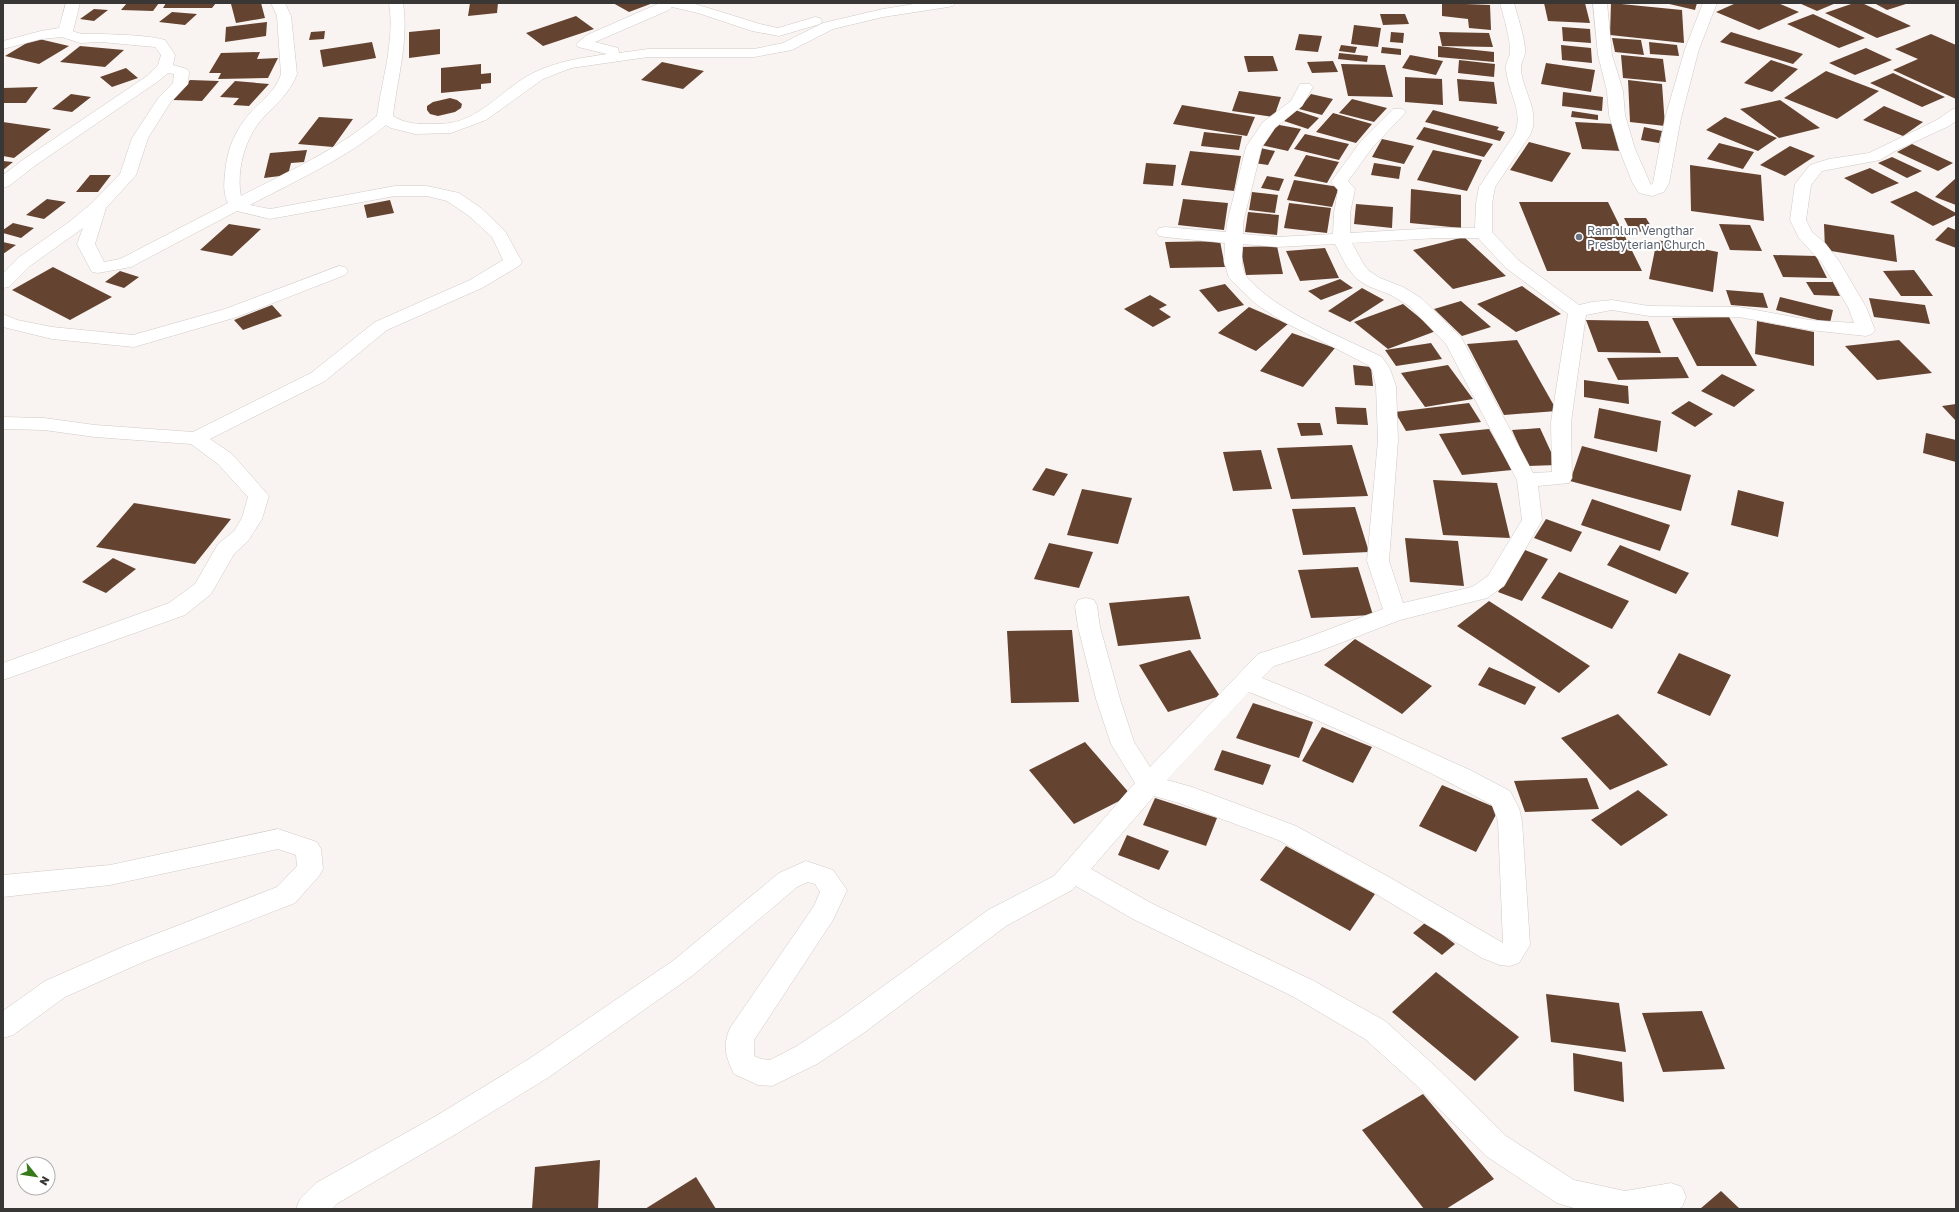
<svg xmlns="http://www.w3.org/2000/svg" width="1959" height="1212" font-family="'Golos Text',sans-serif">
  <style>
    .building { fill: #654331 }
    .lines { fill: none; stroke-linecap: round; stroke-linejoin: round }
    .minor-casing { stroke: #d0cac7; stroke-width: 1 }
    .minor { fill: #fff; fill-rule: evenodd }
    .worship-dot { fill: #6b7280; stroke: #fff; stroke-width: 1.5 }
    .labels { text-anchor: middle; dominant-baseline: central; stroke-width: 4; stroke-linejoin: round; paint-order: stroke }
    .far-worship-label { font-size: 12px; fill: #5b616d; stroke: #fff; text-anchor: start }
  </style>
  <rect width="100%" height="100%" fill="#f9f4f1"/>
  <path class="building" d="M 127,3 L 159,3 L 153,11 L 121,10 Z
    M 166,3 L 216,3 L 212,8 L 163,8 Z
    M 239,3 L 261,3 L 265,18 L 236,23 L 231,4 Z
    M 470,3 L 498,3 L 497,13 L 468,16 Z
    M 613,3 L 653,3 L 629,12 Z
    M 1442,3 L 1490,5 L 1491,30 L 1469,28 L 1468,19 L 1442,16 Z
    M 1544,3 L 1585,3 L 1590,23 L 1548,21 Z
    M 1611,3 L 1682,10 L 1684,43 L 1610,35 Z
    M 1665,3 L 1697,3 L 1695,10 Z
    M 1736,3 L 1778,3 L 1799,12 L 1759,30 L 1716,12 Z
    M 1799,3 L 1836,3 L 1817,11 Z
    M 1854,3 L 1862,3 L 1911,26 L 1877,38 L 1825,13 Z
    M 1874,3 L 1909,3 L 1887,10 Z
    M 94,9 L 108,10 L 94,21 L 80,19 Z
    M 172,12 L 197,14 L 185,25 L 159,22 Z
    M 1380,14 L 1405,14 L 1409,24 L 1383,25 Z
    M 1813,14 L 1865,38 L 1839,48 L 1787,24 Z
    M 576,16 L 594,29 L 543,46 L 526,33 Z
    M 267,22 L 266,36 L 225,42 L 226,27 Z
    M 1354,25 L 1381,28 L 1378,47 L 1351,44 Z
    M 1562,27 L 1590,29 L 1591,43 L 1563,41 Z
    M 440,29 L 440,54 L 409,58 L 409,32 Z
    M 325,31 L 324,39 L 309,40 L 311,32 Z
    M 1391,32 L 1404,33 L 1403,43 L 1390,42 Z
    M 1439,32 L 1489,33 L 1493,47 L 1442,46 Z
    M 1731,32 L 1803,54 L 1793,64 L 1720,42 Z
    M 1299,34 L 1322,36 L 1318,52 L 1295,50 Z
    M 1931,34 L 1956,45 L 1956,99 L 1893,70 L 1918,59 L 1895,49 Z
    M 35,38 L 69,46 L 39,64 L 5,56 Z
    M 1612,38 L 1641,40 L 1644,55 L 1615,52 Z
    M 372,42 L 376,58 L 323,67 L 320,50 Z
    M 1649,42 L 1677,45 L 1679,56 L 1650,54 Z
    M 1341,45 L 1357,47 L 1355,53 L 1339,51 Z
    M 1561,45 L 1591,48 L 1592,63 L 1562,60 Z
    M 80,46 L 124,50 L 105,67 L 60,62 Z
    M 1438,46 L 1494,52 L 1494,62 L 1438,57 Z
    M 1382,47 L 1401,49 L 1401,55 L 1381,53 Z
    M 1866,48 L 1892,60 L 1855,75 L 1829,63 Z
    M 260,52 L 257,59 L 278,58 L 268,78 L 218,79 L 221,73 L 209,73 L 221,53 Z
    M 1339,53 L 1368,56 L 1367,62 L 1338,59 Z
    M 1410,55 L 1443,61 L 1436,75 L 1402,68 Z
    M 1621,55 L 1663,59 L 1666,82 L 1623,78 Z
    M 1244,56 L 1273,56 L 1278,71 L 1248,72 Z
    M 1459,60 L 1495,64 L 1494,77 L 1458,73 Z
    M 1771,60 L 1798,69 L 1772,92 L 1744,83 Z
    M 1333,61 L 1338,72 L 1312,73 L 1307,62 Z
    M 662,62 L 704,71 L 683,89 L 641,80 Z
    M 1546,63 L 1595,70 L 1591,92 L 1541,84 Z
    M 481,64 L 481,74 L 491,73 L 491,83 L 481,84 L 481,89 L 441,93 L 441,68 Z
    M 1341,64 L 1385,65 L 1393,97 L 1348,96 Z
    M 126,68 L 138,78 L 112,87 L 100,77 Z
    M 1826,71 L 1879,91 L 1837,119 L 1784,98 Z
    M 1893,73 L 1945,97 L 1922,107 L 1870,83 Z
    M 1405,77 L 1442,79 L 1443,105 L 1405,102 Z
    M 1457,79 L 1494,82 L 1497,104 L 1459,101 Z
    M 190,80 L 219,81 L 202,101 L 173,100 Z
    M 1628,80 L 1662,84 L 1665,126 L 1630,122 Z
    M 235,81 L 269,84 L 249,106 L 233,105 L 239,98 L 220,97 Z
    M 38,87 L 26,103 L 3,103 L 3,88 Z
    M 1239,91 L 1281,97 L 1274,117 L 1232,111 Z
    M 1563,92 L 1603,97 L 1602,111 L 1562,106 Z
    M 71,94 L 91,97 L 72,112 L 52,109 Z
    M 1311,94 L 1333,99 L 1322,115 L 1299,109 Z
    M 450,98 L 457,100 L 462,104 L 461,108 L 455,112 L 438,116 L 430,114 L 427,110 L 427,106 L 433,102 Z
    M 1352,99 L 1387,108 L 1374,122 L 1339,113 Z
    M 1780,100 L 1820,128 L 1779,138 L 1740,109 Z
    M 1182,105 L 1255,117 L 1247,136 L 1173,124 Z
    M 1884,106 L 1923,122 L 1903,136 L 1863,120 Z
    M 1295,110 L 1319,118 L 1308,129 L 1284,121 Z
    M 1433,110 L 1499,127 L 1497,130 L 1505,132 L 1500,141 L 1425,122 Z
    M 1572,111 L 1598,115 L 1598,120 L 1571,117 Z
    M 1333,113 L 1372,124 L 1356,143 L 1316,132 Z
    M 319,117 L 353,119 L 333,147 L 298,144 Z
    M 1725,117 L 1777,138 L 1758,151 L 1706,130 Z
    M 3,122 L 51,129 L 14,158 L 3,156 Z
    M 1575,122 L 1614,124 L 1621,151 L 1582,149 Z
    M 1274,124 L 1301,129 L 1288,151 L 1261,145 Z
    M 1424,127 L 1493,144 L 1484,157 L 1416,139 Z
    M 1644,127 L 1662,131 L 1659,143 L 1641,140 Z
    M 1204,132 L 1242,136 L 1239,150 L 1201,146 Z
    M 1305,134 L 1349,144 L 1339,160 L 1294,149 Z
    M 1382,139 L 1414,146 L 1404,164 L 1372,157 Z
    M 1529,142 L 1571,153 L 1552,182 L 1510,170 Z
    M 1719,143 L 1754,152 L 1743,169 L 1707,159 Z
    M 1912,144 L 1953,163 L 1938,171 L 1897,152 Z
    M 1790,146 L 1815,156 L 1785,176 L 1760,165 Z
    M 1260,148 L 1275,151 L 1268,165 L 1254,163 Z
    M 307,150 L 304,162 L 291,163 L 288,175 L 264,178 L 270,153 Z
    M 1433,150 L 1482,160 L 1467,191 L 1417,180 Z
    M 1190,151 L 1241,156 L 1234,191 L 1181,185 Z
    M 1306,155 L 1339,162 L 1327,183 L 1294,176 Z
    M 1892,157 L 1922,171 L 1907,178 L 1878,163 Z
    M 3,161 L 13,162 L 3,170 Z
    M 1146,163 L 1176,165 L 1173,186 L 1143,184 Z
    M 1374,163 L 1401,167 L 1399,179 L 1371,175 Z
    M 1690,165 L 1761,175 L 1764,221 L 1691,211 Z
    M 1870,168 L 1899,183 L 1872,194 L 1844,178 Z
    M 90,175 L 111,175 L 98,192 L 76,192 Z
    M 1267,176 L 1284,179 L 1279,191 L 1261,188 Z
    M 1956,178 L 1956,205 L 1935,197 Z
    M 1294,180 L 1339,187 L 1332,207 L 1287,200 Z
    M 1411,189 L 1461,195 L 1461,228 L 1410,223 Z
    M 1916,191 L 1956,213 L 1956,215 L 1933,226 L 1890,202 Z
    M 1252,192 L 1278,195 L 1275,213 L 1249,210 Z
    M 47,199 L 66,202 L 44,219 L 26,215 Z
    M 1183,199 L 1228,203 L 1224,230 L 1178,225 Z
    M 390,200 L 394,213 L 367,218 L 364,205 Z
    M 1519,202 L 1608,202 L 1642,271 L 1547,271 Z
    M 1289,203 L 1331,208 L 1327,233 L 1284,228 Z
    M 1356,204 L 1393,207 L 1392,228 L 1354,224 Z
    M 1248,212 L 1279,215 L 1277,235 L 1245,232 Z
    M 1624,218 L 1646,218 L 1654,231 L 1631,232 Z
    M 13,223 L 34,228 L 21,238 L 3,233 L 3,230 Z
    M 229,224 L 261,229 L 232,256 L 200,250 Z
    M 1719,224 L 1750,225 L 1762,251 L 1730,250 Z
    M 1824,224 L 1894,235 L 1897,262 L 1825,250 Z
    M 1948,227 L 1956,230 L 1956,248 L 1935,240 Z
    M 1464,237 L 1506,276 L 1453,289 L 1413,250 Z
    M 1657,240 L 1718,252 L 1713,292 L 1649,279 Z
    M 1220,241 L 1225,267 L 1170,268 L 1165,242 Z
    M 3,242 L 16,245 L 3,254 Z
    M 1277,246 L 1283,274 L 1246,275 L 1240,247 Z
    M 1325,248 L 1339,278 L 1300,281 L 1286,251 Z
    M 1773,255 L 1816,256 L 1827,278 L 1783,277 Z
    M 53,267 L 112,297 L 70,320 L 12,290 Z
    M 1914,270 L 1933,296 L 1901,296 L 1883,271 Z
    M 120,271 L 139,277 L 124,288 L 105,282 Z
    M 1340,279 L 1353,288 L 1321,300 L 1308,291 Z
    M 1806,282 L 1833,282 L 1840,296 L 1814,295 Z
    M 1225,284 L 1244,305 L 1218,312 L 1199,290 Z
    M 1522,286 L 1561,314 L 1516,332 L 1477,304 Z
    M 1362,288 L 1384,300 L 1350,322 L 1328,311 Z
    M 1726,290 L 1763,293 L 1768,308 L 1731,305 Z
    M 1150,295 L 1167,305 L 1159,309 L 1171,317 L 1153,327 L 1124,309 Z
    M 1780,297 L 1833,310 L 1830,323 L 1776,310 Z
    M 1869,298 L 1925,305 L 1930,324 L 1874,317 Z
    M 1461,301 L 1491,327 L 1462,336 L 1434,309 Z
    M 1403,304 L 1436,331 L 1388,349 L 1354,322 Z
    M 272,305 L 282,316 L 243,330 L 234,320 Z
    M 1249,307 L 1288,324 L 1256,351 L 1218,333 Z
    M 1729,317 L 1757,366 L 1697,366 L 1672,318 Z
    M 1586,320 L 1648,321 L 1661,353 L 1598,352 Z
    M 1757,321 L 1814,332 L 1814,366 L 1755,354 Z
    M 1292,333 L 1335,348 L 1303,387 L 1260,371 Z
    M 1517,340 L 1557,411 L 1504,415 L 1467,344 Z
    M 1899,340 L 1932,373 L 1877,380 L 1845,346 Z
    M 1431,343 L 1442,359 L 1396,366 L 1385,350 Z
    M 1678,357 L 1689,378 L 1618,380 L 1607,358 Z
    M 1353,365 L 1371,367 L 1373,386 L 1355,385 Z
    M 1448,365 L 1473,399 L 1425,407 L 1401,373 Z
    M 1722,374 L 1755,390 L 1734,407 L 1701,391 Z
    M 1584,380 L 1628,386 L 1629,404 L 1584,397 Z
    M 1689,401 L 1713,414 L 1695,427 L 1671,413 Z
    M 1469,403 L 1481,422 L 1406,431 L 1395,412 Z
    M 1956,404 L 1956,421 L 1942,406 Z
    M 1335,407 L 1366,408 L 1368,425 L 1337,424 Z
    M 1599,408 L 1661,421 L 1657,452 L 1594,438 Z
    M 1297,423 L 1320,423 L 1323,435 L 1301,436 Z
    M 1540,428 L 1557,465 L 1528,466 L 1512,430 Z
    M 1489,429 L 1512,470 L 1462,475 L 1439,434 Z
    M 1926,433 L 1956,440 L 1956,462 L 1923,453 Z
    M 1352,445 L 1368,496 L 1291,499 L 1277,448 Z
    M 1582,446 L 1691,475 L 1681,511 L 1570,481 Z
    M 1261,450 L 1272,489 L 1233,491 L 1223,452 Z
    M 1046,468 L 1068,474 L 1054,496 L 1032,490 Z
    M 1433,480 L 1497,483 L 1510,538 L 1443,535 Z
    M 1082,489 L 1132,498 L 1118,544 L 1067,535 Z
    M 1738,490 L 1784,502 L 1778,537 L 1731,525 Z
    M 1592,499 L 1670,525 L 1660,551 L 1581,525 Z
    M 134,503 L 231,519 L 195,564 L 96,547 Z
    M 1355,507 L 1369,552 L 1303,555 L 1292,509 Z
    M 1546,519 L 1582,532 L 1571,552 L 1534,538 Z
    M 1405,538 L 1458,541 L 1464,586 L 1410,582 Z
    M 1049,543 L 1093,552 L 1079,588 L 1034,579 Z
    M 1620,545 L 1689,573 L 1676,594 L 1607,565 Z
    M 1525,550 L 1548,559 L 1522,601 L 1498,592 Z
    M 113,558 L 136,569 L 106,593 L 82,582 Z
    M 1358,567 L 1373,615 L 1311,618 L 1298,570 Z
    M 1559,572 L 1629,601 L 1612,629 L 1541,598 Z
    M 1189,596 L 1201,639 L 1118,646 L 1109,603 Z
    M 1489,601 L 1590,666 L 1559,693 L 1457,626 Z
    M 1072,630 L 1079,702 L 1011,703 L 1007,631 Z
    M 1355,639 L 1432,686 L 1402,714 L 1324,665 Z
    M 1190,650 L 1220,696 L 1168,712 L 1139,665 Z
    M 1679,653 L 1731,675 L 1710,716 L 1657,693 Z
    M 1489,667 L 1536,687 L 1525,705 L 1478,685 Z
    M 1253,703 L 1313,722 L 1299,758 L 1236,738 Z
    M 1618,714 L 1668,765 L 1610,790 L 1561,738 Z
    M 1322,727 L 1372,747 L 1353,783 L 1302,761 Z
    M 1085,742 L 1131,795 L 1074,824 L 1029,770 Z
    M 1222,750 L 1271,765 L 1263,785 L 1214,770 Z
    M 1587,778 L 1599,809 L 1525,812 L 1514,781 Z
    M 1442,785 L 1499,809 L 1476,852 L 1419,826 Z
    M 1638,790 L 1668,815 L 1621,846 L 1591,820 Z
    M 1155,798 L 1217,818 L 1206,846 L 1143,825 Z
    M 1127,835 L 1169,851 L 1159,870 L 1118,855 Z
    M 1286,846 L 1375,894 L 1350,931 L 1260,880 Z
    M 1426,922 L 1455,944 L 1442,955 L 1413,933 Z
    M 1436,972 L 1519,1037 L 1475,1081 L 1392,1012 Z
    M 1546,994 L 1619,1003 L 1626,1052 L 1551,1042 Z
    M 1702,1011 L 1725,1069 L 1663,1072 L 1642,1013 Z
    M 1573,1053 L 1622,1062 L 1624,1102 L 1574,1091 Z
    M 1423,1094 L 1494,1179 L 1446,1209 L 1424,1209 L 1362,1130 Z
    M 600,1160 L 598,1209 L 532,1209 L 535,1167 Z
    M 696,1177 L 716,1209 L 645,1209 Z
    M 1721,1191 L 1740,1209 L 1700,1209 Z"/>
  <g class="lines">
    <g class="minor-casing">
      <path id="minor" d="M 66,3 L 80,3 L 73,31 C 82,36 92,33 103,34 C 123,35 146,35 165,40 L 175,55 L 173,65 L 187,69 L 189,72 L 188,84 L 170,103 L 148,138 L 136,175 L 106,208 L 95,244 L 104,262 L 120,259 L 228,203 C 223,193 224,184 225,173 C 227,149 235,130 251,112 C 263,99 276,91 281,74 L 277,16 L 271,3 L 285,3 L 291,16 L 297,74 C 290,93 276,104 263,118 C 245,137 236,171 241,196 C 287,172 337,150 377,116 C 382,79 395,41 389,3 L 403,3 C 409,41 397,79 393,116 C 406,124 417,124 431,124 C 437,124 444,124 450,123 C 482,118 505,87 533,73 C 557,61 582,58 607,54 L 578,47 L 576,44 L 587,35 L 660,3 L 692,3 L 760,24 L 778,28 L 815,17 L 820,18 L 822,21 L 820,24 L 779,36 L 752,31 L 698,13 L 672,7 L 669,10 L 595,42 L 618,48 L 619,53 L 648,49 L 754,49 L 783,43 L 823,23 L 883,9 L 920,3 L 955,3 L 953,6 L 948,7 L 883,17 L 833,29 L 792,50 L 754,57 L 648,57 L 571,68 L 543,79 L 486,120 L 451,133 L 415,134 L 391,128 L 386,125 C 347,158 295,181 250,205 L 270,209 L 395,186 L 427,186 L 459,193 L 481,208 L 505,231 L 522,262 L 519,266 L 482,288 L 387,330 L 325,381 L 210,439 L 232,454 L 269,496 L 262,519 L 248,541 L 234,554 L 211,594 L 185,615 L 3,680 L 3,663 L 169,603 L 195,584 L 218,544 L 234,531 L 242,518 L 248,497 L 218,464 L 191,444 L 95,437 L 44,430 L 3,429 L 3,417 L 44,418 L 95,425 L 193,432 L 311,373 L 375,322 L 470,280 L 503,260 L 492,237 L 469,216 L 447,201 L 427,196 L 395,196 L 270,219 L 237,211 L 131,267 L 98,273 L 92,272 L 77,244 L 83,228 L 30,266 L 9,287 L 3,288 L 3,273 L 18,258 L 69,222 L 92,203 L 120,174 L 132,138 L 159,97 L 173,83 L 174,74 L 168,73 L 157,82 L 36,165 L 9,186 L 3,188 L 3,175 L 24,159 L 147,76 L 158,65 L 161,55 L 155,47 L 101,42 L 80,43 L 62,37 L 42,39 L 3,49 L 3,41 L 41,31 L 59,28 Z
        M 1500,3 L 1514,3 C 1517,15 1526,41 1525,52 C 1525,58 1520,63 1521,70 C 1523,92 1541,113 1530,135 L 1495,187 L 1492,204 L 1492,232 L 1518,260 L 1579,305 L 1592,302 L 1612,300 L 1649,306 L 1739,307 L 1810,320 L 1854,323 L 1848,307 L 1822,263 L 1799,238 L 1790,220 L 1795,184 L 1810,165 L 1829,159 L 1869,153 L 1937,120 L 1951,110 L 1956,108 L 1956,121 L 1949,126 L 1893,152 L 1880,160 L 1822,171 L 1811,185 L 1806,220 L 1812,232 L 1825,243 L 1839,261 L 1866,307 L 1875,330 L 1872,334 L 1866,336 L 1810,330 L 1739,317 L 1649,316 L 1612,310 L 1586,315 L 1571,422 L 1572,478 L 1569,483 L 1538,486 L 1542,520 L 1504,586 L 1487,598 L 1400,620 L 1317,652 L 1274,666 L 1262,678 L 1304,695 L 1470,770 L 1510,791 L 1519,808 L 1522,821 L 1530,945 L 1519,963 L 1510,966 L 1500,965 L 1482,958 L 1371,891 L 1278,840 L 1179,803 L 1154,796 L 1091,869 L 1151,903 L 1314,981 L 1385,1021 L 1435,1066 L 1506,1136 L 1574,1180 L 1625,1191 L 1671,1183 L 1682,1187 L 1686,1197 L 1682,1207 L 1677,1209 L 1577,1209 L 1557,1203 L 1486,1156 L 1415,1084 L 1365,1039 L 1294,997 L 1133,919 L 1076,886 L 1072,890 L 1006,926 L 865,1032 L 817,1064 L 772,1086 L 758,1085 L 734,1074 C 726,1057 722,1047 730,1028 L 814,906 L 820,892 L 815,884 L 808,882 L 797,887 L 692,976 L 549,1077 L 456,1134 L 338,1203 L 332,1209 L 296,1209 L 300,1199 L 316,1183 L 436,1116 L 529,1059 L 674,960 L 779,873 L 806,861 L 833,870 L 847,890 L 833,920 L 754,1040 L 754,1056 L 761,1059 L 770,1060 L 797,1046 L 845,1014 L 988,910 L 1054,876 L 1135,783 L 1111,744 L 1096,699 L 1078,627 L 1075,606 L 1078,600 L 1086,598 L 1094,600 L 1097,606 L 1100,627 L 1120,699 L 1134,742 L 1150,767 L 1258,654 L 1301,640 L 1383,609 L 1367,561 L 1378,440 L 1376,386 L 1372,370 L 1368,365 L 1282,321 L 1257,305 L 1229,278 L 1224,262 L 1225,243 L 1165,237 L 1159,236 L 1156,232 L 1159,228 L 1165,227 L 1226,232 L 1227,223 L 1246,147 L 1263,122 L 1291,101 L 1300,84 L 1310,84 L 1313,87 L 1302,106 L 1275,128 L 1262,147 L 1243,223 L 1243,234 L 1277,237 L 1333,234 L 1334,213 L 1338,190 L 1331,182 L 1361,141 L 1393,109 L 1403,109 L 1406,112 L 1372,148 L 1348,181 L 1355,189 L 1350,213 L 1350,233 L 1438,228 L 1475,228 L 1476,204 L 1479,187 L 1514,135 C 1525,113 1508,93 1506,69 C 1505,63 1510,58 1510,52 C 1511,41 1503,14 1500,3 ZM 1438,238 L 1478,238 L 1506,268 L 1568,314 L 1551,422 L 1552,472 L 1533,473 L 1461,337 L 1421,298 L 1403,287 L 1380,278 L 1369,271 L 1364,265 L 1352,243 ZM 1243,244 L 1277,247 L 1335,244 L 1347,267 L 1357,279 L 1368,286 L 1391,295 L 1409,306 L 1446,344 L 1517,480 L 1522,520 L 1488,576 L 1472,587 L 1403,603 L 1389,561 L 1398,440 L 1396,386 L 1390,369 L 1382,357 C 1342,337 1275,311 1247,277 C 1240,268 1242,254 1243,244 ZM 1249,692 C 1332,725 1414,763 1492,805 L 1498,821 L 1503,943 L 1389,877 L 1296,826 L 1192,787 L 1167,780 Z
        M 1593,3 L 1607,3 L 1612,55 L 1623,91 L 1625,115 L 1635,149 L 1651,185 L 1653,183 L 1665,118 L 1685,49 L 1703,3 L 1717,3 L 1699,49 L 1681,118 L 1669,183 L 1664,192 L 1652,196 L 1639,193 L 1633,184 L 1619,149 L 1609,115 L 1607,91 L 1598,55 Z
        M 339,266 L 345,267 L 348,271 L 345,275 L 237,317 L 134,347 L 52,339 L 3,327 L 3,314 L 17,320 L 52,327 L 133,335 L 225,309 Z
        M 278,829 L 317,842 L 321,849 L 323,869 L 319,876 L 295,903 L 143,962 L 65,997 L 13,1035 L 3,1038 L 3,1011 L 45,981 L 125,946 L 277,887 L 297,866 L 296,855 L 278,849 L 110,885 L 3,897 L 3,875 L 110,865 Z"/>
    </g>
    <use href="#minor" class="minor"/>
  </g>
  <circle class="worship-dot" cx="1579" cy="237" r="4"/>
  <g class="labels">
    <g class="far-worship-label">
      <text x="1587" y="230">Ramhlun Vengthar<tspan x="1587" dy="14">Presbyterian Church</tspan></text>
    </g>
  </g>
  <rect width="1959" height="1212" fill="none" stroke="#393735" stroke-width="8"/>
  <g transform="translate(36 1176) rotate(120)"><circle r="19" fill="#ffffff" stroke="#b0afae"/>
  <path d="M0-3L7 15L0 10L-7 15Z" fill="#377a1a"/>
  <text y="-6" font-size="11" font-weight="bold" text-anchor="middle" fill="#393735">N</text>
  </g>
</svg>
